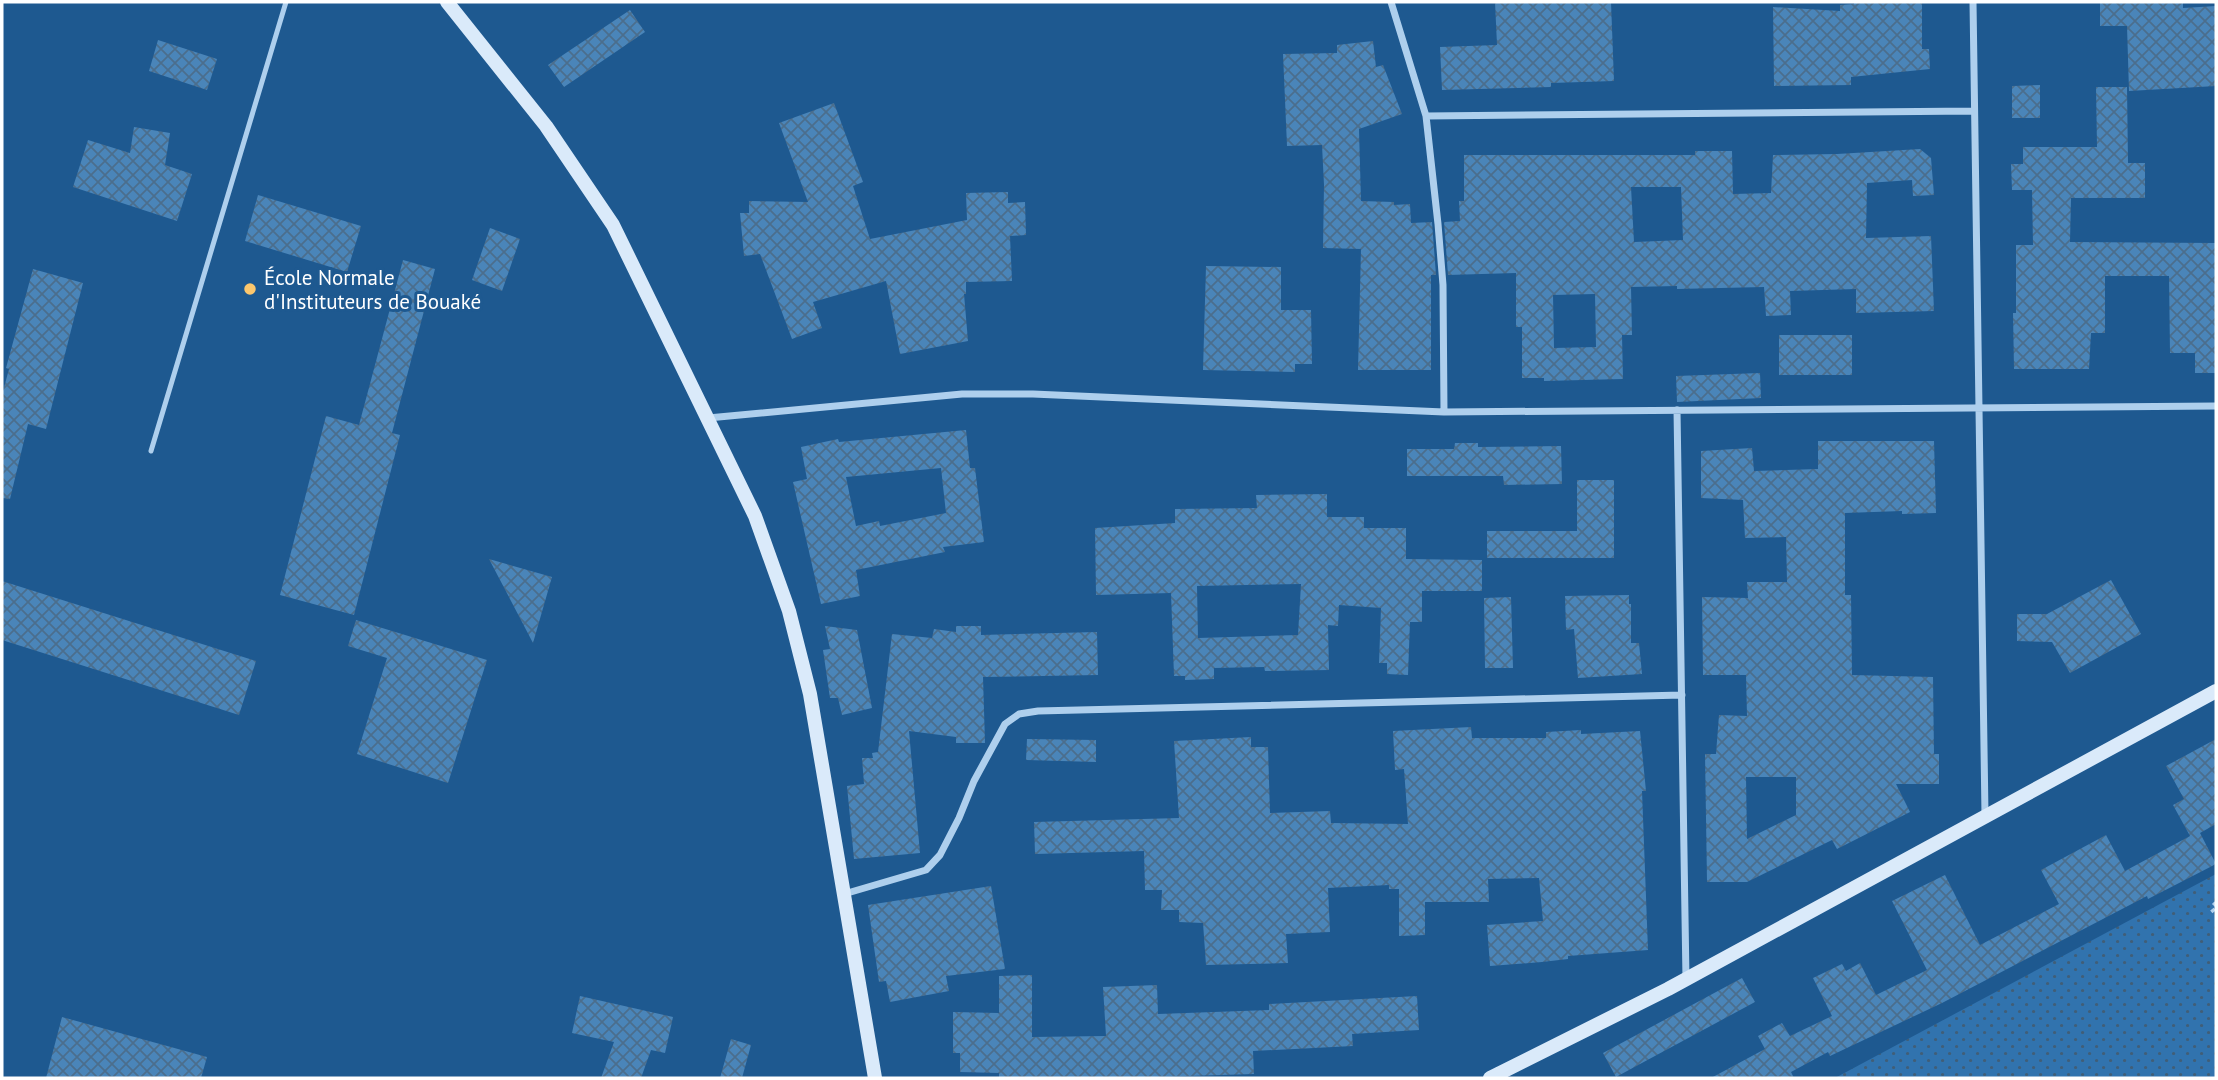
<svg xmlns="http://www.w3.org/2000/svg" width="2218" height="1080" font-family="'PT Sans',sans-serif">
  <style>
    .grass { fill: url(#grass-dots) }
    .building { fill: url(#building-cross-hatch); fill-rule: evenodd }
    .lines { fill: none; stroke-linecap: round; stroke-linejoin: round }
    .path { stroke: #aecfed; stroke-width: 4.5; stroke-dasharray: 3.5 5; stroke-linecap: butt }
    .lane { stroke: #aecfed; stroke-width: 5 }
    .street { stroke: #aecfed; stroke-width: 7 }
    .secondary { stroke: #daeafa; stroke-width: 14 }
    .poi-dot { fill: #fcc76d; stroke: #1e5990; stroke-width: 2.5 }
    .labels { text-anchor: middle; dominant-baseline: central; stroke-width: 6; stroke-linejoin: round; paint-order: stroke }
    .poi-label { font-size: 21px; fill: #fff; stroke: #1e5990; text-anchor: start }
  </style>
  <defs>
    <pattern id="grass-dots" width="8" height="8" patternUnits="userSpaceOnUse" patternTransform="scale(1.75)"><rect width="8" height="8" fill="#3173ae"/><path d="M2 2h.1M6 6h.1" fill="none" stroke="#405e78" stroke-width="1.8" stroke-linecap="round"/></pattern>
    <pattern id="building-cross-hatch" width="8" height="8" patternUnits="userSpaceOnUse" patternTransform="scale(1.75)"><rect width="8" height="8" fill="#4a85b9"/><path d="M0 0l8 8M0 8l8-8" fill="none" stroke="#4b6e8d"/></pattern>
  </defs>
  <rect width="100%" height="100%" fill="#1e5990"/>
  <path class="grass" d="M 2216,874 L 2216,1078 L 1835,1078 Z"/>
  <path class="building" d="M 1495,2 L 1611,2 L 1614,81 L 1551,83 L 1551,87 L 1442,90 L 1440,47 L 1497,45 Z
    M 1854,2 L 1922,2 L 1922,49 L 1929,49 L 1930,69 L 1851,77 L 1851,85 L 1774,86 L 1773,7 L 1840,11 L 1840,5 L 1854,4 Z
    M 2100,2 L 2183,2 L 2183,8 L 2216,6 L 2216,86 L 2129,91 L 2127,26 L 2100,26 Z
    M 630,10 L 645,32 L 564,87 L 548,65 Z
    M 158,40 L 217,59 L 207,90 L 149,71 Z
    M 1373,41 L 1376,67 L 1383,65 L 1402,114 L 1359,129 L 1361,201 L 1394,202 L 1394,205 L 1410,204 L 1411,223 L 1432,222 L 1436,275 L 1431,275 L 1431,370 L 1358,370 L 1361,249 L 1323,248 L 1324,185 L 1322,145 L 1287,146 L 1283,54 L 1337,53 L 1337,45 Z
    M 2040,85 L 2040,118 L 2012,118 L 2012,86 Z
    M 2096,87 L 2127,87 L 2128,163 L 2145,163 L 2145,198 L 2071,198 L 2070,242 L 2216,243 L 2216,373 L 2195,373 L 2195,353 L 2170,353 L 2169,276 L 2105,276 L 2105,333 L 2091,333 L 2089,369 L 2014,369 L 2013,313 L 2016,313 L 2016,245 L 2033,245 L 2032,190 L 2012,190 L 2011,164 L 2023,164 L 2023,147 L 2097,147 Z
    M 834,103 L 863,182 L 853,186 L 870,239 L 967,220 L 966,193 L 1008,192 L 1008,203 L 1025,202 L 1026,235 L 1010,236 L 1012,281 L 966,282 L 966,294 L 964,294 L 968,341 L 900,354 L 886,281 L 813,302 L 822,328 L 792,339 L 760,254 L 744,256 L 740,213 L 749,213 L 749,201 L 808,202 L 779,123 Z
    M 134,127 L 170,133 L 165,165 L 192,174 L 177,221 L 73,187 L 88,140 L 130,153 Z
    M 1920,149 L 1931,158 L 1934,195 L 1913,196 L 1912,180 L 1867,183 L 1866,238 L 1931,236 L 1934,311 L 1856,313 L 1856,289 L 1790,291 L 1791,315 L 1766,316 L 1764,287 L 1677,289 L 1677,286 L 1631,287 L 1632,335 L 1622,335 L 1623,379 L 1544,381 L 1544,378 L 1522,378 L 1522,327 L 1516,327 L 1516,273 L 1448,275 L 1444,222 L 1460,221 L 1459,201 L 1464,201 L 1464,155 L 1695,155 L 1695,151 L 1732,151 L 1733,194 L 1771,193 L 1773,155 L 1837,154 ZM 1631,187 L 1681,187 L 1683,240 L 1634,242 ZM 1595,294 L 1596,347 L 1554,348 L 1553,295 Z
    M 258,195 L 361,226 L 347,272 L 245,241 Z
    M 490,228 L 520,239 L 502,291 L 472,280 Z
    M 403,260 L 435,269 L 392,433 L 400,435 L 354,615 L 280,595 L 326,416 L 359,425 Z
    M 1206,266 L 1281,267 L 1281,310 L 1311,310 L 1312,364 L 1295,364 L 1295,372 L 1203,370 Z
    M 33,269 L 83,283 L 46,429 L 28,424 L 10,499 L 2,498 L 2,395 L 9,369 L 6,368 Z
    M 1779,335 L 1852,335 L 1852,375 L 1779,375 Z
    M 1760,373 L 1761,398 L 1677,402 L 1676,376 Z
    M 966,430 L 970,468 L 975,468 L 984,542 L 943,547 L 945,552 L 856,570 L 860,596 L 821,604 L 793,482 L 807,479 L 801,447 L 838,439 L 839,442 ZM 941,468 L 946,513 L 880,526 L 879,521 L 856,526 L 846,477 Z
    M 1818,441 L 1934,441 L 1936,513 L 1902,514 L 1902,511 L 1845,513 L 1845,595 L 1851,595 L 1852,675 L 1933,677 L 1934,754 L 1939,754 L 1939,784 L 1896,784 L 1910,812 L 1837,849 L 1832,840 L 1747,882 L 1707,882 L 1705,754 L 1716,754 L 1719,715 L 1747,716 L 1746,675 L 1703,675 L 1702,597 L 1748,598 L 1747,582 L 1787,582 L 1786,537 L 1745,538 L 1743,500 L 1701,498 L 1701,451 L 1752,448 L 1754,471 L 1818,469 ZM 1746,777 L 1796,777 L 1796,815 L 1747,839 Z
    M 1455,443 L 1478,443 L 1478,447 L 1561,446 L 1562,484 L 1504,485 L 1503,476 L 1407,476 L 1407,449 L 1454,449 Z
    M 1577,480 L 1614,480 L 1614,558 L 1487,558 L 1487,531 L 1577,531 Z
    M 1327,494 L 1327,517 L 1364,517 L 1364,528 L 1406,528 L 1406,559 L 1482,560 L 1482,591 L 1422,591 L 1422,622 L 1410,622 L 1408,675 L 1387,674 L 1387,663 L 1379,663 L 1381,608 L 1339,605 L 1338,626 L 1328,625 L 1329,670 L 1265,671 L 1264,667 L 1214,668 L 1214,679 L 1185,680 L 1185,676 L 1174,676 L 1171,593 L 1096,595 L 1095,528 L 1175,523 L 1175,509 L 1257,508 L 1256,495 ZM 1301,584 L 1298,635 L 1198,638 L 1197,586 Z
    M 489,559 L 552,577 L 533,643 Z
    M 2111,580 L 2141,634 L 2070,673 L 2052,642 L 2017,641 L 2017,614 L 2047,614 Z
    M 2,581 L 256,661 L 239,715 L 2,640 Z
    M 1629,595 L 1629,604 L 1631,604 L 1631,643 L 1639,643 L 1642,674 L 1578,678 L 1574,629 L 1566,630 L 1565,596 Z
    M 1511,597 L 1513,668 L 1485,668 L 1484,598 Z
    M 356,620 L 487,660 L 448,783 L 357,754 L 387,658 L 348,646 Z
    M 825,626 L 857,630 L 872,708 L 842,715 L 838,698 L 830,698 L 823,650 L 830,649 Z
    M 956,626 L 981,626 L 981,635 L 1097,632 L 1098,675 L 983,677 L 985,743 L 956,743 L 956,737 L 909,731 L 920,853 L 854,859 L 847,786 L 864,784 L 862,758 L 873,758 L 872,753 L 878,752 L 892,634 L 932,638 L 934,629 L 956,632 Z
    M 1471,727 L 1472,738 L 1546,738 L 1546,732 L 1581,730 L 1581,734 L 1640,731 L 1646,791 L 1642,791 L 1648,950 L 1568,956 L 1568,959 L 1542,962 L 1490,966 L 1487,925 L 1543,921 L 1539,878 L 1488,879 L 1489,902 L 1425,902 L 1425,935 L 1399,936 L 1399,889 L 1389,889 L 1389,885 L 1328,888 L 1330,932 L 1286,934 L 1288,963 L 1206,965 L 1203,923 L 1179,922 L 1179,910 L 1161,910 L 1162,890 L 1145,890 L 1144,851 L 1035,854 L 1034,822 L 1179,818 L 1174,741 L 1251,737 L 1251,747 L 1268,747 L 1270,813 L 1330,811 L 1331,823 L 1408,824 L 1404,769 L 1395,770 L 1393,731 Z
    M 1027,739 L 1096,740 L 1096,762 L 1026,760 Z
    M 2216,739 L 2216,824 L 2200,833 L 2216,864 L 2148,899 L 2147,896 L 1942,1003 L 1830,1056 L 1828,1052 L 1791,1072 L 1794,1078 L 1711,1078 L 1765,1049 L 1758,1036 L 1782,1023 L 1790,1036 L 1832,1016 L 1813,978 L 1842,964 L 1846,971 L 1860,963 L 1876,995 L 1927,970 L 1892,901 L 1945,875 L 1980,945 L 2059,904 L 2041,870 L 2106,835 L 2125,871 L 2190,836 L 2173,805 L 2184,799 L 2166,766 Z
    M 991,886 L 1005,969 L 946,976 L 949,991 L 890,1002 L 886,981 L 879,982 L 868,905 Z
    M 1032,975 L 1032,1037 L 1106,1036 L 1103,987 L 1157,985 L 1158,1014 L 1269,1010 L 1269,1004 L 1417,996 L 1419,1030 L 1352,1034 L 1353,1046 L 1253,1051 L 1254,1074 L 1122,1078 L 999,1078 L 999,1073 L 960,1072 L 960,1053 L 953,1053 L 953,1012 L 999,1013 L 999,976 Z
    M 1742,978 L 1755,1002 L 1616,1077 L 1603,1053 Z
    M 580,996 L 673,1017 L 665,1053 L 651,1050 L 641,1078 L 601,1078 L 614,1042 L 572,1033 Z
    M 62,1017 L 207,1057 L 201,1078 L 46,1078 Z
    M 731,1039 L 751,1045 L 742,1078 L 720,1078 Z"/>
  <g class="lines">
    <path class="path" d="M 2216,903 L 2211,908 L 2216,914"/>
    <path class="lane" d="M 151,451 L 286,2"/>
    <path class="street" d="M 1391,2 L 1426,116 L 1438,224 L 1443,285 L 1444,412
      M 1973,2 L 1985,815
      M 1426,116 L 1974,111
      M 1677,410 L 1686,979
      M 708,418 L 962,394 L 1033,394 L 1444,412 L 2216,406
      M 844,894 L 926,870 L 940,855 L 959,818 L 974,781 L 1005,724 L 1019,714 L 1038,711 L 1682,695"/>
    <path class="secondary" d="M 447,2 L 546,126 L 613,225 L 755,516 L 789,611 L 810,694 L 875,1078
      M 1490,1078 L 1668,989 L 2216,691"/>
  </g>
  <circle class="poi-dot" cx="250" cy="289" r="7"/>
  <g class="labels">
    <g class="poi-label">
      <text x="264" y="277">École Normale<tspan x="264" dy="24">d'Instituteurs de Bouaké</tspan></text>
    </g>
  </g>
  <rect width="2218" height="1080" fill="none" stroke="#ffffff" stroke-width="7"/>
</svg>
